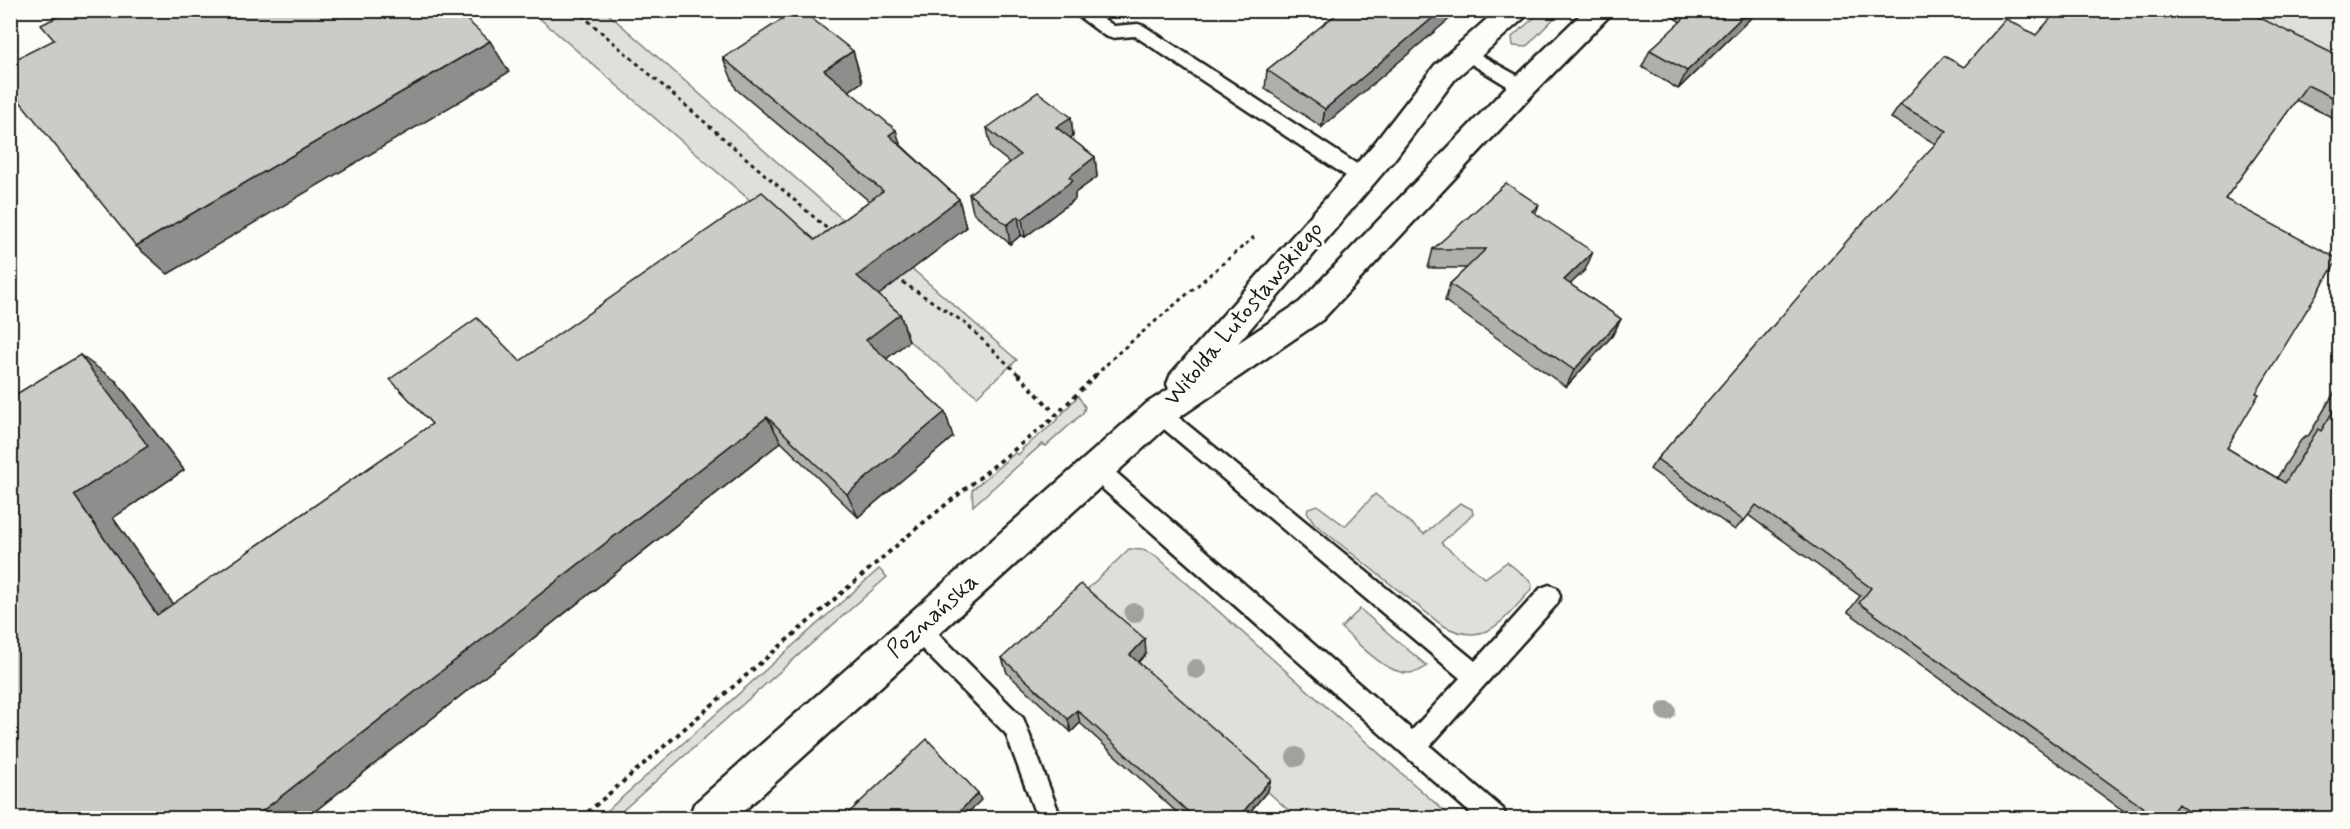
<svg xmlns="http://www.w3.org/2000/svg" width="2350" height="829" font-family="Mynerve,sans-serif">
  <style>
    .green { fill: #e0dfdb; stroke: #7e7e7c; stroke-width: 1.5 }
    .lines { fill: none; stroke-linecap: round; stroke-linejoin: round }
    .lane-casing { stroke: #1c1c1c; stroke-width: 5 }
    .secondary-casing { stroke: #1c1c1c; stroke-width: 5 }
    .path-far1 { stroke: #1c1c1c; stroke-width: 3; stroke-dasharray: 4 4; stroke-linecap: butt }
    .path { stroke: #1c1c1c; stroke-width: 4; stroke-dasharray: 4.5 4.5; stroke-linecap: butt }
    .lane { fill: #fdfcf7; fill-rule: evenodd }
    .secondary { fill: #fdfcf7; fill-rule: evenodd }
    .tree { fill: #a2a19e }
    .wall { fill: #afafac; stroke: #1c1c1c; stroke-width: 1.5 }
    .shaded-wall { fill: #8f8e8c; stroke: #1c1c1c; stroke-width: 1.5 }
    .building { fill: #cccbc8; stroke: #1c1c1c; stroke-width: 1.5 }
    .labels { text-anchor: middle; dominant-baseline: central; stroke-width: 6; stroke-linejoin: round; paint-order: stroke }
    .street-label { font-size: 24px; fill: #1c1c1c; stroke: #fdfcf7 }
  </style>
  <rect width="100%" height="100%" fill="#fdfcf7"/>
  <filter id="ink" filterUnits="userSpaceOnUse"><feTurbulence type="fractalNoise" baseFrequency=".0167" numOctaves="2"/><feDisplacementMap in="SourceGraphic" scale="12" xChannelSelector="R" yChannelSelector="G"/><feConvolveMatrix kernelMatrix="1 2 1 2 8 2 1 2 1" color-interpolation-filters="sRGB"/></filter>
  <g filter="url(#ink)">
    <path class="green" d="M 531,11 L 605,11 L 865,239 L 872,234 L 1017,360 L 977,396 L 909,341 L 775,222 Z
      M 1542,11 L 1561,11 L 1526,47 L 1513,46 L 1512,37 Z
      M 2204,11 L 2315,11 L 2339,22 L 2339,77 Z
      M 1078,396 L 1085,407 L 1083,413 L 1046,446 L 1042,444 L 973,506 L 972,490 L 1015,453 L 1018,455 L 1023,450 L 1022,449 L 1053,424 Z
      M 1375,494 L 1424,534 L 1460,503 L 1472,509 L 1473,514 L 1441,543 L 1485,578 L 1507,562 L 1528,579 L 1532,585 L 1530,591 C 1502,621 1486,649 1442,625 L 1315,524 L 1307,512 L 1308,508 L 1317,505 L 1345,526 Z
      M 1129,549 L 1143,550 L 1156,556 L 1452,818 L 1297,818 L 1132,669 L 1146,654 L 1080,596 Z
      M 879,569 L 887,577 L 614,818 L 599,818 Z
      M 1360,609 L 1427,666 C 1398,690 1362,646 1341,628 Z"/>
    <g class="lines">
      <g class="lane-casing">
        <path id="lane" d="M 1070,10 L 1091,10 L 1114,26 L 1138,24 L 1144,26 L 1369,172 L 1371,177 L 1369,182 L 1362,184 L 1355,182 L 1135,36 L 1111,38 L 1105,36 Z
          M 1466,47 L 1529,82 L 1532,87 L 1529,92 L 1523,94 L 1517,92 L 1460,57 L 1457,53 L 1460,49 Z
          M 1159,404 L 1166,407 L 1475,661 L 1541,588 L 1549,585 L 1557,588 L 1560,596 L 1557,604 L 1430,746 L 1503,809 L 1506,818 L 1476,818 L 1088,476 L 1085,469 L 1088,462 L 1096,459 L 1104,462 L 1412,730 L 1460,678 L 1152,419 L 1149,413 L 1152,407 Z
          M 918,618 L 926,621 L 1023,718 L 1061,818 L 1037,818 L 1006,734 L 910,637 L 906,629 L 910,621 Z"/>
      </g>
      <g class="secondary-casing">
        <path id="secondary" d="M 1497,10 L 1528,10 L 1525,17 L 1455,79 L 1393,161 L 1238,343 L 1300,302 L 1513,80 L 1585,10 L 1615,10 L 1533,94 L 1322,320 L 1171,423 L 736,818 L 689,818 L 694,804 L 1147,403 L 1169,389 L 1167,384 L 1171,374 L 1373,145 L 1435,65 Z"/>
      </g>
      <path class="path-far1" d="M 576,10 L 831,232
        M 896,278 L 965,323 L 1020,376
        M 1095,376 L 1117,354 L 1254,237"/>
      <path class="path" d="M 1018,374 L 1051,409
        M 581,818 L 918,527 L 1050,421 L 1097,374"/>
      <use href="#lane" class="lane"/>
      <use href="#secondary" class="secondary"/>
    </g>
    <g class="tree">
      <circle cx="1134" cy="613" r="10"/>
      <circle cx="1196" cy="669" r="10"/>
      <circle cx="1666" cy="711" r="10"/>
      <circle cx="1296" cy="757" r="10"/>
    </g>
    <path class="wall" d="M 1661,10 L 1759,10 L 1678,89 L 1642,67 L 1650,50 L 1681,22 Z
      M 1341,11 L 1322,127 L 1265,89 L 1267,70 Z
      M 2036,35 L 2340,57 L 2340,121 L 2296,100 L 2225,199 L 2256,393 L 2227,448 L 2277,478 L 2301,440 L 2309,435 L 2340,383 L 2340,819 L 2173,819 L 2169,816 L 2167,819 L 2135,819 L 1848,612 L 1860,596 L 1748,515 L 1735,530 L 1650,469 L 1657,459 L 1936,144 L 1891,118 L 1900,105 L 1964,67 Z
      M 853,51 L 862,82 L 849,91 L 901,145 L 959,199 L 966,228 L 878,295 L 900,314 L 909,341 L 886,359 L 945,412 L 953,437 L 858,517 L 781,442 L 305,819 L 10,819 L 116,381 L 184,470 L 113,518 L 173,604 L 432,424 L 520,361 L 815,240 L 869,201 L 736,89 L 723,58 Z
      M 1071,117 L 1073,136 L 1070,138 L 1095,157 L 1097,177 L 1075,193 L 1075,199 L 1025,237 L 1021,235 L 1010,244 L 973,212 L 969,194 L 1010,163 L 991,148 L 987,128 Z
      M 1539,205 L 1535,213 L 1585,270 L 1570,284 L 1621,319 L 1612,336 L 1566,387 L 1445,301 L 1450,284 L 1467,268 L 1428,268 L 1433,249 Z
      M 1146,654 L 1138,662 L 1268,790 L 1244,819 L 1184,819 L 1080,723 L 1071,732 L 1007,673 L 1002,658 Z"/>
    <path class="shaded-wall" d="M 1442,10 L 1460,10 L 1322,127 L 1325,109 Z
      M 1749,10 L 1759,10 L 1678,89 L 1687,71 Z
      M 490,41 L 509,72 L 168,274 L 136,246 Z
      M 853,51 L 862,82 L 834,101 L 824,70 Z
      M 1071,117 L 1073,136 L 1058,147 L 1056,127 Z
      M 896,130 L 905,160 L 889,135 Z
      M 1095,157 L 1097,177 L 1075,193 L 1075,199 L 1025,237 L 1022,219 L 1069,177 Z
      M 959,199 L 966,228 L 867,304 L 857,276 Z
      M 1539,205 L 1531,223 L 1532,211 Z
      M 1018,216 L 1021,235 L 1010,244 L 1007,225 Z
      M 1593,252 L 1585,270 L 1556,298 L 1564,280 Z
      M 900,314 L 909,341 L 876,367 L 866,340 Z
      M 1621,319 L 1612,336 L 1566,387 L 1574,370 Z
      M 80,355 L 116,381 L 184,470 L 113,518 L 194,634 L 157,615 L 74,495 Z
      M 945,412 L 953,437 L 858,517 L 847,494 Z
      M 767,417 L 781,442 L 305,819 L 252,819 Z
      M 1145,639 L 1146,654 L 1131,669 L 1130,655 Z
      M 1077,710 L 1080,723 L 1071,732 L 1068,719 Z
      M 1271,779 L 1268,790 L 1244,819 L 1237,819 Z
      M 978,793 L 981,800 L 962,819 L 952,819 Z"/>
    <path class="building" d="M 71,10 L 456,10 L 490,41 L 136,246 L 10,89 L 10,62 L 54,40 L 41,25 Z
      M 796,10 L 801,10 L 853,51 L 824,70 L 896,130 L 889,135 L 959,199 L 857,276 L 900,314 L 866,340 L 945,412 L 847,494 L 767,417 L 252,819 L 10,819 L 10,398 L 80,355 L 148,446 L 74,495 L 157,615 L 432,424 L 390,379 L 477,318 L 520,361 L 762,192 L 815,240 L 883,191 L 723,58 Z
      M 1347,10 L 1442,10 L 1325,109 L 1267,70 L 1325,23 L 1341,11 L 1344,13 Z
      M 1693,10 L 1749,10 L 1687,71 L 1650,50 Z
      M 2058,10 L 2244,10 L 2340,57 L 2340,101 L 2307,85 L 2225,199 L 2338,259 L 2256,393 L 2259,394 L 2227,448 L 2285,483 L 2318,429 L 2321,431 L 2340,400 L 2340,819 L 2198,819 L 2178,804 L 2167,819 L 2159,819 L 1859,603 L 1871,588 L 1756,505 L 1744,521 L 1657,459 L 1853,234 L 1947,131 L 1900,105 L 1944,56 L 1964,67 L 2006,19 L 2036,35 Z
      M 1038,92 L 1071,117 L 1056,127 L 1095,157 L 1069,177 L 1073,180 L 1022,219 L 1018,216 L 1007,225 L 969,194 L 1020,155 L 987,128 Z
      M 1506,183 L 1539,205 L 1532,211 L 1593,252 L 1564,280 L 1621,319 L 1574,370 L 1450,284 L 1486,249 L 1433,249 Z
      M 1081,584 L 1145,639 L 1130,655 L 1271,779 L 1237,819 L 1196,819 L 1077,710 L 1068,719 L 1002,658 Z
      M 927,739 L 978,793 L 952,819 L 842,819 Z"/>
  </g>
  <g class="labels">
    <g class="street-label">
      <text transform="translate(1244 314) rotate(-50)">Witolda Lutosławskiego</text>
      <text transform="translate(933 616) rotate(-42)">Poznańska</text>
    </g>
  </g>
  <rect width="2350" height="829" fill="none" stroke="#fdfcf7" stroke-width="36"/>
  <rect x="18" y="18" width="2314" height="793" fill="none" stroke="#1c1c1c" stroke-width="2" filter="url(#ink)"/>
</svg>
